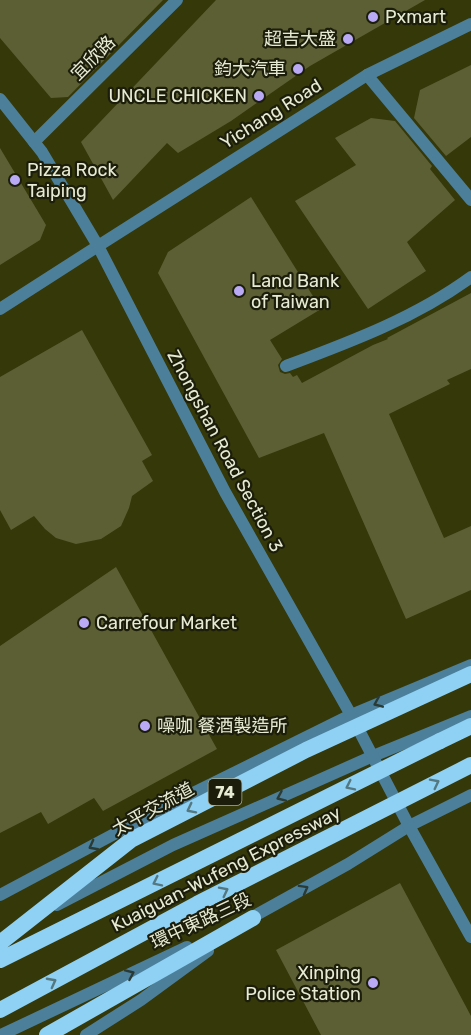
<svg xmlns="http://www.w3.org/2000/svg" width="471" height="1035" font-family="Rubik,'Noto Sans TC',sans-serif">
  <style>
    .building { fill: #5c5f33 }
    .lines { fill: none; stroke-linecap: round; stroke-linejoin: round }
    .service { stroke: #4c7f9a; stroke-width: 12 }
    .minor { stroke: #4c7f9a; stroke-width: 12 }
    .tertiary { stroke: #4c7f9a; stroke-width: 12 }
    .trunk { stroke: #8ed1f4; stroke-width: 16 }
    .trunk-bridge { stroke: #8ed1f4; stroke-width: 16 }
    .oneway { stroke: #2a3b36 }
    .oneway2 { stroke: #557880 }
    .poi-dot { fill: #baaaf6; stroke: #1c1e0b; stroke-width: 2 }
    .labels { text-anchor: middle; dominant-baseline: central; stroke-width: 4.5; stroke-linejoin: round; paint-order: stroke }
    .shield { fill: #1c1e0b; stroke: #abae97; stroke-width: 1.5 }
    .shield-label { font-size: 16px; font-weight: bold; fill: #e8ebd3 }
    .poi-label { font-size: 18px; fill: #e8ebd3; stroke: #1c1e0b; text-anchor: start }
    .street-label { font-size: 18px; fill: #e8ebd3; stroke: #1c1e0b }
  </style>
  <rect width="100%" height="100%" fill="#353809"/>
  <path class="building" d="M 0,0 L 163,0 L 68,97 L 51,98 L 0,38 Z
    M 216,0 L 425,0 L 310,66 L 231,121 L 178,153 L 167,143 L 113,200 L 81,142 Z
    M 471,65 L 471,137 L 446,156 L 414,118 L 420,90 Z
    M 371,118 L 395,121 L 432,166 L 430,169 L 455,200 L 407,242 L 426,271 L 368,309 L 295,201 L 356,165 L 335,138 Z
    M 0,148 L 46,225 L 40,240 L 0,265 Z
    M 251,197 L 321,309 L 270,340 L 282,359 L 278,365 L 280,372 L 285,374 L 290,373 L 293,377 L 297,375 L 302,383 L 373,345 L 388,339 L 387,338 L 471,293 L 471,369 L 447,380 L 450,384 L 389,414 L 444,538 L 471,526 L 471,590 L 406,619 L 324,433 L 259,458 L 158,273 L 168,252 Z
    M 82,330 L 152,455 L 142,461 L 153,481 L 132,496 L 129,508 L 121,526 L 101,539 L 76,544 L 56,538 L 45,529 L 34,516 L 11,530 L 0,510 L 0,377 Z
    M 116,567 L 217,749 L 103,811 L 94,798 L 48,824 L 41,812 L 0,833 L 0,646 Z
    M 400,883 L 471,1016 L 471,1035 L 321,1035 L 276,950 Z"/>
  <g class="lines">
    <path class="service" d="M 367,75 L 471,200
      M 286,366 C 350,342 415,318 471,277"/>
    <path class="minor" d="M 34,142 L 177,0
      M 0,309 L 98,246
      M 0,895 L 161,809 L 351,715 L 471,665
      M 57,905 L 173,845 L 373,756 L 471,716
      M 247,920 L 348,864 L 409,826 L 471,795
      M 1,1035 L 187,947
      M 86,1035 L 141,1000 L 208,951"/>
    <path class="tertiary" d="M 0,99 L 42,152 L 98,246 L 225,492 L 351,715 L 409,826 L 471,937
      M 98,246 L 367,75 L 471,24"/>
    <path class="trunk" d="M 440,741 L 471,726
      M 47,1035 L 253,918"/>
    <path class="trunk-bridge" d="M 0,943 L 131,840 L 306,750 L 471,674
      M 0,960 L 440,741
      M 0,1010 L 197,904 L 471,765"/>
  </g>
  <defs><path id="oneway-chevron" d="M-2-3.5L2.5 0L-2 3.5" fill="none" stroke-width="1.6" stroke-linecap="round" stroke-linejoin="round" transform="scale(1.5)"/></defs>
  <g class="oneway">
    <use href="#oneway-chevron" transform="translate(378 703) rotate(157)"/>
    <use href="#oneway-chevron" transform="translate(281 797) rotate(156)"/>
    <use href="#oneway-chevron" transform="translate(93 846) rotate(152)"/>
    <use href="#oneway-chevron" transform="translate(304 889) rotate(-29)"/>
    <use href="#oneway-chevron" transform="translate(130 974) rotate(-24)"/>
  </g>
  <g class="oneway2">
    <use href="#oneway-chevron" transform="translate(435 783) rotate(-27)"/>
    <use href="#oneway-chevron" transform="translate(350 786) rotate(154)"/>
    <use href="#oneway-chevron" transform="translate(191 809) rotate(153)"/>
    <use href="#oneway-chevron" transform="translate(157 882) rotate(154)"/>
    <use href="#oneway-chevron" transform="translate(224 891) rotate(-27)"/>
    <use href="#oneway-chevron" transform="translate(52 982) rotate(-28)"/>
  </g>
  <g class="poi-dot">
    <circle cx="373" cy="17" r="6"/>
    <circle cx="348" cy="39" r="6"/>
    <circle cx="298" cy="69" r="6"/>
    <circle cx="259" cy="96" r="6"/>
    <circle cx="15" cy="180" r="6"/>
    <circle cx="239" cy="291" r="6"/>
    <circle cx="84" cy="623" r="6"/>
    <circle cx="145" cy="726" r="6"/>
    <circle cx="373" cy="983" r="6"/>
  </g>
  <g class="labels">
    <rect class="shield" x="208.5" y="779" width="33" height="26" rx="4.5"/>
    <g class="shield-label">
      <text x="225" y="792">74</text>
    </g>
    <g class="poi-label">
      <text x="385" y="17">Pxmart</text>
      <text x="336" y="39" text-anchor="end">超吉大盛</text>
      <text x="286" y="69" text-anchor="end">鈞大汽車</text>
      <text x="247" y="96" text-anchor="end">UNCLE CHICKEN</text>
      <text x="27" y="170">Pizza Rock<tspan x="27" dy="21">Taiping</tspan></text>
      <text x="251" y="281">Land Bank<tspan x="251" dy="21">of Taiwan</tspan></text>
      <text x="96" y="623">Carrefour Market</text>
      <text x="157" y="726">噪咖 餐酒製造所</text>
      <text x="361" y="973" text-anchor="end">Xinping<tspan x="361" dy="21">Police Station</tspan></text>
    </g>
    <g class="street-label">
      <text transform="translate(93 58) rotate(-45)">宜欣路</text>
      <text transform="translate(271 114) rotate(-32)">Yichang Road</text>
      <text transform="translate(225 451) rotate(62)">Zhongshan Road Section 3</text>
      <text transform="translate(153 809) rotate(-29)">太平交流道</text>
      <text transform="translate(226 869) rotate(-27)">Kuaiguan-Wufeng Expressway</text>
      <text transform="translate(201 921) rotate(-25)">環中東路三段</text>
    </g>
  </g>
</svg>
